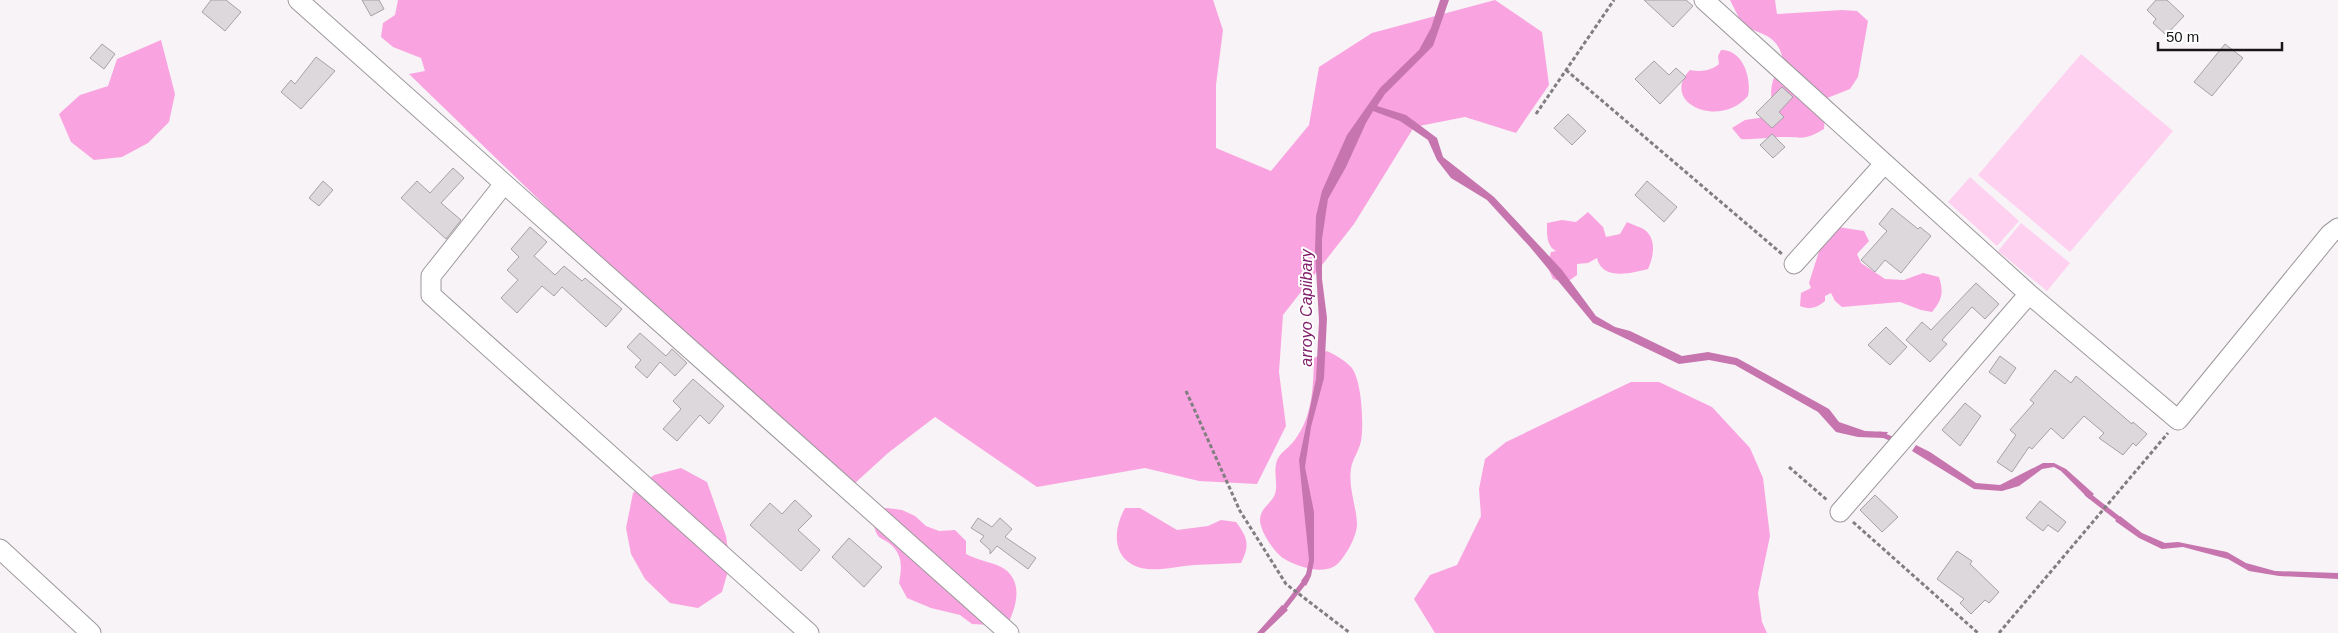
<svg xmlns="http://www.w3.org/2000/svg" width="2338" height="633" font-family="Helvetica,sans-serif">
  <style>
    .green { fill: #fed1f0 }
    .forest { fill: #f9a4e0 }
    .water { fill: #c675af }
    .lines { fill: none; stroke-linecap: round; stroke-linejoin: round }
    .stream { stroke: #c675af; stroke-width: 5 }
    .building { fill: #dcd8db; stroke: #a5a1a4 }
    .street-casing { stroke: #9c989b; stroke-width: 21 }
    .path { stroke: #817e80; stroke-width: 3; stroke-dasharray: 4 2.5; stroke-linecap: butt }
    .street { stroke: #fff; stroke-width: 19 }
    .labels { text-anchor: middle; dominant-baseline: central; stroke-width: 4; stroke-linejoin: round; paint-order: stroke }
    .water-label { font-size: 16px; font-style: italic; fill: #81216c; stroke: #fff }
  </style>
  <rect width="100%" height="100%" fill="#f8f3f6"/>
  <path class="green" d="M 2081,54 L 2173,131 L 2070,252 L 1978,175 Z
    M 1970,177 L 2019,221 L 1997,246 L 1948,202 Z
    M 2021,223 L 2070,263 L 2047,291 L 1998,251 Z"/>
  <path class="forest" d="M 398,0 L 1213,0 L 1223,30 L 1216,85 L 1216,148 L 1271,171 L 1309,125 L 1319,67 L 1372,33 L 1495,0 L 1542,32 L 1549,85 L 1516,133 L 1465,117 L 1414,127 L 1354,224 L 1283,315 L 1279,372 L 1286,426 L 1257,484 L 1199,481 L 1145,468 L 1037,487 L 935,417 L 888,453 L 843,494 L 409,74 L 425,71 L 421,58 L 393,47 L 381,37 L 383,23 L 395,15 Z
    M 1730,0 L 1775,0 L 1777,14 L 1842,10 L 1857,11 L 1868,21 L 1858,77 L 1850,89 L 1822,100 L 1825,114 L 1824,129 C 1803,141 1804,137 1781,137 C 1768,137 1755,140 1741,139 L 1732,128 L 1745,120 L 1773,116 C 1770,91 1769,82 1783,61 C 1779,36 1764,35 1743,26 Z
    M 161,40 L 175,94 L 169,122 L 148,143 L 122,157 L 94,160 L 71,142 L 59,114 L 80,95 L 108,86 L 117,59 Z
    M 1721,50 C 1742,49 1752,77 1748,96 C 1719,130 1659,102 1690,70 C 1701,72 1711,71 1719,64 L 1718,56 Z
    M 1588,212 L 1603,227 L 1606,237 L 1620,234 L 1627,222 C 1632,225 1642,227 1646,231 C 1657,241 1653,258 1648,269 C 1632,273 1602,281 1597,258 L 1588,263 L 1577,264 L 1577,275 L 1566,283 L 1553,279 L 1547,266 L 1551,252 L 1556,251 C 1546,246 1547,233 1547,223 L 1562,220 L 1576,222 Z
    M 1838,227 L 1864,231 L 1869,241 L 1857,254 L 1861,263 L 1885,279 L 1904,280 L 1923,273 L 1939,277 C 1944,293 1942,300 1932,312 L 1921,310 L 1900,302 L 1842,307 L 1835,301 L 1831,293 L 1825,296 L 1825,301 C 1817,308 1810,310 1800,306 L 1801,293 L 1811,288 L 1809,283 L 1821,245 Z
    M 1327,351 C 1336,355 1344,360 1351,367 C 1362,379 1364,426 1361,441 C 1359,451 1352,460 1351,469 C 1348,488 1357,507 1357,526 C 1356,534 1352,543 1348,550 C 1344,556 1339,564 1333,567 C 1320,574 1295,566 1283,558 C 1274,552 1260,531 1260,520 C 1260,508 1272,503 1275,494 C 1278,485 1274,474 1276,464 C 1278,453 1288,449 1294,441 C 1313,416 1313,388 1314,358 Z
    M 1631,382 L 1659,382 L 1712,407 L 1750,448 L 1763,478 L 1770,536 L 1758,593 L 1762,622 L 1767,633 L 1435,633 L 1414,599 L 1430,575 L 1457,565 L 1481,516 L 1479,489 L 1485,459 L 1506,442 Z
    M 681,468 L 707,482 L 726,536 L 730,564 L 722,592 L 698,608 L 670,603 L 645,579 L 631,554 L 626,528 L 633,493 L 654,475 Z
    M 887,508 L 902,510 L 915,516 L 926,526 L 939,531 L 955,530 L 966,541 L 966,554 C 978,561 995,562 1006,570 C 1024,585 1015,610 1007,626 L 972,624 L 960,615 L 931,608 L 907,598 L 899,583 C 902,567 903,554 889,543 C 886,541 882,539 879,537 C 873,530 873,518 873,510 Z
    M 1125,508 L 1140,508 L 1177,530 L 1208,526 L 1221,520 L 1236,522 C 1248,538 1250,545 1241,563 C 1225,564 1210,564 1194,565 C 1177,566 1158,572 1141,568 C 1111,559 1113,530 1125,508 Z"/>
  <path class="water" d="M 1440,0 L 1449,0 L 1433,46 L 1385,94 L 1377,106 L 1406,115 L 1437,138 L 1443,157 L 1494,197 L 1562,270 L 1596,316 L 1615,327 L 1630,331 L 1682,356 L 1708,352 L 1737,358 L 1829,409 L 1839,422 L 1865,431 L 1888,432 L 1884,438 L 1858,437 L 1836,432 L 1818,412 L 1735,365 L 1709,360 L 1679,364 L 1593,323 L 1530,247 L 1487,200 L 1451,178 L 1437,160 L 1428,140 L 1400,121 L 1373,111 L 1366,123 L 1346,167 L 1328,199 L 1322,239 L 1322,279 L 1327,318 L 1324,378 L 1311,427 L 1305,467 L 1314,512 L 1314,561 L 1311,576 L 1306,586 L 1301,581 L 1306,574 L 1309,560 L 1299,460 L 1316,379 L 1319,321 L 1315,251 L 1316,216 L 1322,191 L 1347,135 L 1380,88 L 1419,50 L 1431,28 Z
    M 1916,445 L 1930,452 L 1976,483 L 2000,485 L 2043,463 L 2054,463 L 2066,469 L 2094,494 L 2089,499 L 2061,471 L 2054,467 L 2042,469 L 2019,486 L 2002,491 L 1974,489 L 1912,451 Z
    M 2120,516 L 2142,533 L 2165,543 L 2178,542 L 2227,552 L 2246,563 L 2275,571 L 2338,573 L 2338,579 L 2279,576 L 2249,571 L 2228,559 L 2183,547 L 2162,549 L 2139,538 L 2115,521 Z
    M 1282,605 L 1288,610 L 1264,633 L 1257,633 Z"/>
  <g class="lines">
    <path class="stream" d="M 1880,434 L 1897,441
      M 2087,494 L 2124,523
      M 1281,612 L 1306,580"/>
  </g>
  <path class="building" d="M 211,0 L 226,0 L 241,12 L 225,31 L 202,12 Z
    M 362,0 L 379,0 L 384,9 L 371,16 Z
    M 1644,0 L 1686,0 L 1693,6 L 1673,27 Z
    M 2156,0 L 2167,0 L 2184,16 L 2166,35 L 2153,23 L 2156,19 L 2147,10 Z
    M 102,44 L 115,54 L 104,69 L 90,58 Z
    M 2225,44 L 2243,58 L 2212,96 L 2194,82 Z
    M 316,57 L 335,71 L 301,109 L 281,92 L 291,80 L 295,84 Z
    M 1654,61 L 1669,75 L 1676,68 L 1686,77 L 1660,104 L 1635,79 Z
    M 1782,87 L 1793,97 L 1779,112 L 1784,117 L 1772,128 L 1756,113 Z
    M 1568,114 L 1586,131 L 1572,145 L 1554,128 Z
    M 1772,134 L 1785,147 L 1773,158 L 1760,145 Z
    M 453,168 L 464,178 L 441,203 L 461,220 L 446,239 L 401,198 L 417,181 L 430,193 Z
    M 323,181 L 333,190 L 319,206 L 309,198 Z
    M 1647,181 L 1677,207 L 1664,222 L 1635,195 Z
    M 1892,208 L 1918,229 L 1920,227 L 1931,236 L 1901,273 L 1885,260 L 1875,272 L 1861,260 L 1887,231 L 1879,224 Z
    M 530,227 L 547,242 L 534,256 L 555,275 L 564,266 L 582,281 L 585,278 L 622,309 L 606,327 L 562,287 L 554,296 L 542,286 L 517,313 L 501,298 L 518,280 L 507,270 L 519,257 L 511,249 Z
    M 1976,283 L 1999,304 L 1985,319 L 1972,307 L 1942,340 L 1947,344 L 1930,362 L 1906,340 L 1922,322 L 1931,330 Z
    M 1886,327 L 1907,347 L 1890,365 L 1868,345 Z
    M 640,333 L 666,356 L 672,349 L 687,363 L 675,376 L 660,362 L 647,378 L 635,367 L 641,360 L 627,347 Z
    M 2000,356 L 2016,368 L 2005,384 L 1989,372 Z
    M 2055,370 L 2071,383 L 2076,376 L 2132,424 L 2133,422 L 2147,434 L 2136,446 L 2133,443 L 2123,455 L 2099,438 L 2104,433 L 2084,416 L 2063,439 L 2051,428 L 2032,449 L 2029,447 L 2012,472 L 1997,462 L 2016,435 L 2010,430 L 2034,403 L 2030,400 Z
    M 693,379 L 724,406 L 709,424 L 700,415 L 677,441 L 663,429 L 681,409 L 673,401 Z
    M 1965,403 L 1981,416 L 1960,446 L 1942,430 Z
    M 1875,495 L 1898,517 L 1882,532 L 1860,510 Z
    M 795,500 L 812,516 L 798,530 L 820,550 L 801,571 L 750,525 L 770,503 L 782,514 Z
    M 2040,501 L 2066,522 L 2058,532 L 2048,525 L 2043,531 L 2026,518 Z
    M 978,518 L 992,527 L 1000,518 L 1012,529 L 1005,537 L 1036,558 L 1028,569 L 997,546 L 990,554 L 990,550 L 980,541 L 984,536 L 971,528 Z
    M 849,538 L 882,567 L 864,587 L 832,557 Z
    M 1957,551 L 1972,561 L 1970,564 L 1999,592 L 1989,603 L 1985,600 L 1971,614 L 1960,603 L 1964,599 L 1937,579 Z"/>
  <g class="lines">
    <g class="street-casing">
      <path id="street" d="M 298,0 L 1009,633
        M 1704,0 L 2029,294 L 2178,420 L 2330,234 L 2338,228
        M 504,184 L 431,276 L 431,295 L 809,633
        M 1794,264 L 1884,164
        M 1840,512 L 2029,294
        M 0,549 L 91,633"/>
    </g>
    <path class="path" d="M 1566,70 L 1782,254
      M 1536,114 L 1614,0
      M 1186,391 L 1240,511 L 1286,584 L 1350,633
      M 1789,467 L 1827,500
      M 1853,522 L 1978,633
      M 1999,633 L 2168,433"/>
    <use href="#street" class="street"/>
  </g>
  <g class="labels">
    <g class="water-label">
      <text transform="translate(1306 308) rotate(-90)">arroyo Capiibary</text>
    </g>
  </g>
  <path d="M2158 42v8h124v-8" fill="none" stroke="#181718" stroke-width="2.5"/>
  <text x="2166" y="42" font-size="15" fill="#181718" stroke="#ffffff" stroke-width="4" paint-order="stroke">50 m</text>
</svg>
